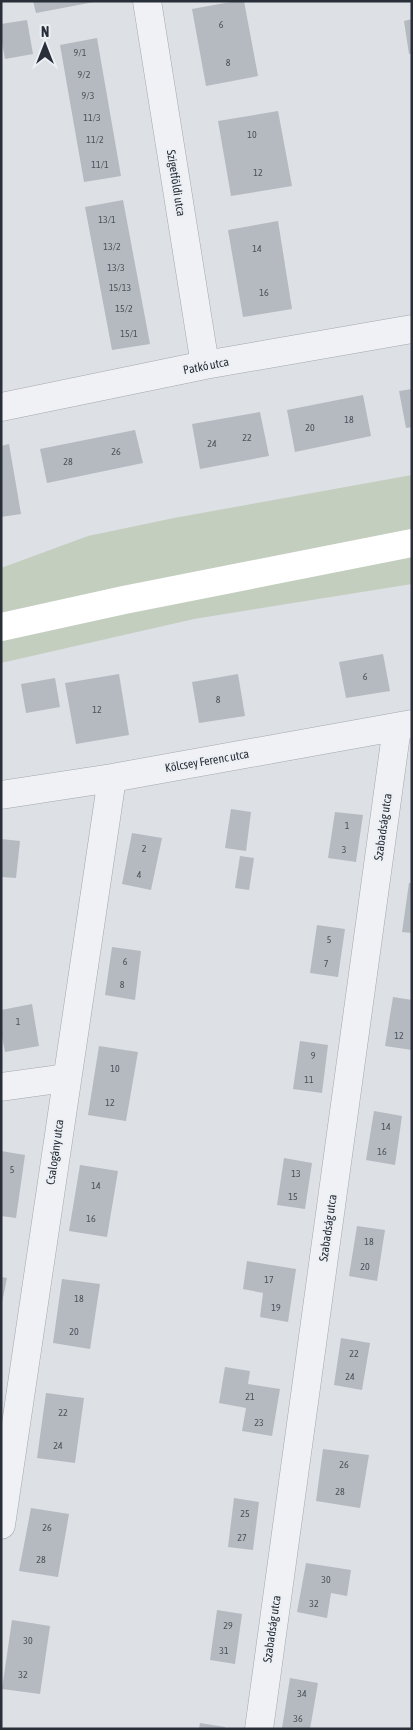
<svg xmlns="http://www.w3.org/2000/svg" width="413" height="1730" font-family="'Asap Condensed',sans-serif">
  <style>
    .green { fill: #c3cebf }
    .building { fill: #b5bac1 }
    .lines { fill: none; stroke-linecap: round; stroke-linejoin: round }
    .minor-casing { stroke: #a3a7ae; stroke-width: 29 }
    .minor { stroke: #eff1f4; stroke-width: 28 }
    .secondary { stroke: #fff; stroke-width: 28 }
    .labels { text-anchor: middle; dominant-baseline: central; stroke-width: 4; stroke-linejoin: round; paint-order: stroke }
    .number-label { font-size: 10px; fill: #4b525b }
    .street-label { font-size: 12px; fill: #282f39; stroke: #eceff3 }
  </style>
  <rect width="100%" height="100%" fill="#dde0e5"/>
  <path class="green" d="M 412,475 L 412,584 L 194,619 L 1,663 L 1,568 L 88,536 L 174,518 Z"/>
  <path class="building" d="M 33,1 L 94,1 L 94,2 L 36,13 Z
    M 236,1 L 244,1 L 258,76 L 206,86 L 192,9 Z
    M 412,19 L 412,54 L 409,54 L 404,21 Z
    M 27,20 L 33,54 L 5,59 L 1,37 L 1,24 Z
    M 97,38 L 121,176 L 84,182 L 60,45 Z
    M 278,111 L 292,186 L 231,196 L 218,121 Z
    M 123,200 L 150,344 L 112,350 L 85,207 Z
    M 278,221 L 292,309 L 243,317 L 228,230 Z
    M 412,389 L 412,427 L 406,428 L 399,391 Z
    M 363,395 L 371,436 L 295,452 L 287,410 Z
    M 260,412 L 269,456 L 200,469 L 192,424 Z
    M 135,430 L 143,463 L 47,483 L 40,449 Z
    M 9,444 L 21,514 L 1,517 L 1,446 Z
    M 383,654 L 390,691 L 346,698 L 339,662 Z
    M 119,674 L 129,735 L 76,744 L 65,683 Z
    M 238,674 L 245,716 L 199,723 L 192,682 Z
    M 55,678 L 60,707 L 26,713 L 21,684 Z
    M 231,809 L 251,812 L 246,851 L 225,848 Z
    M 335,812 L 363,815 L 356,862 L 328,858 Z
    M 132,833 L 162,838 L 151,890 L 122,884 Z
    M 1,839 L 20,841 L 16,878 L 1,877 Z
    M 240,856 L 254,858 L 249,890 L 235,888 Z
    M 409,883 L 412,883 L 412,933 L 402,932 Z
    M 317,925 L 345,929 L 338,977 L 310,973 Z
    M 112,947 L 141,951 L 135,1000 L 105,995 Z
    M 393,997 L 412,1000 L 412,1050 L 385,1046 Z
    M 32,1004 L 39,1046 L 5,1052 L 1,1032 L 1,1010 Z
    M 300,1041 L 328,1045 L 322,1093 L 293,1089 Z
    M 99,1046 L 138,1052 L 126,1121 L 88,1115 Z
    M 374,1111 L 402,1116 L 395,1165 L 366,1160 Z
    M 1,1151 L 25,1155 L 16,1218 L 1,1216 Z
    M 284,1158 L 312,1163 L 305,1209 L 277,1205 Z
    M 80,1165 L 118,1171 L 107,1237 L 69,1231 Z
    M 357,1226 L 385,1230 L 377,1281 L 349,1276 Z
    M 247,1261 L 296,1269 L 288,1322 L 260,1317 L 263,1293 L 243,1289 Z
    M 1,1277 L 7,1278 L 2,1303 L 1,1303 Z
    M 62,1279 L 100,1284 L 90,1349 L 53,1343 Z
    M 341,1338 L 370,1343 L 362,1390 L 334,1385 Z
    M 225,1367 L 250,1371 L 248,1384 L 280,1389 L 272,1436 L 242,1431 L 246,1408 L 219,1403 Z
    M 46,1393 L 84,1398 L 75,1463 L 37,1458 Z
    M 323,1449 L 369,1455 L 360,1508 L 316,1501 Z
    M 234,1498 L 259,1502 L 253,1550 L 228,1547 Z
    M 31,1508 L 69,1514 L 58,1577 L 19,1571 Z
    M 306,1563 L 351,1570 L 347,1596 L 331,1593 L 327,1618 L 297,1612 Z
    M 217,1610 L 242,1614 L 235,1664 L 210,1660 Z
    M 12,1620 L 50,1626 L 40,1694 L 2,1689 Z
    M 290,1678 L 318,1683 L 310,1729 L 282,1728 Z
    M 200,1723 L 225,1727 L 225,1729 L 199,1729 Z"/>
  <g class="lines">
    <g class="minor-casing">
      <path id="minor" d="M 147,1 L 205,365
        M 1,407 L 205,365 L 412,329
        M 1,795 L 112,778 L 412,724
        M 1,1087 L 66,1078
        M 1,1525 L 112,778
        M 259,1729 L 397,727"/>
    </g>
    <use href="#minor" class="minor"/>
    <path class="secondary" d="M 1,627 L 124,600 L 412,543"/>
  </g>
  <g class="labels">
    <g class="number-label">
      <text x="221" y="24">6</text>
      <text x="80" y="52">9/1</text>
      <text x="228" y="62">8</text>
      <text x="84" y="74">9/2</text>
      <text x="88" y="95">9/3</text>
      <text x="92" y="117">11/3</text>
      <text x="252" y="134">10</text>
      <text x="95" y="139">11/2</text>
      <text x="100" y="164">11/1</text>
      <text x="258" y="172">12</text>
      <text x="107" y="219">13/1</text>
      <text x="112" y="246">13/2</text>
      <text x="257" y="248">14</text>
      <text x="116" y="267">13/3</text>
      <text x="120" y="287">15/13</text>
      <text x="264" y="292">16</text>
      <text x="124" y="308">15/2</text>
      <text x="129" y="333">15/1</text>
      <text x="349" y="419">18</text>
      <text x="310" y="427">20</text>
      <text x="247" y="437">22</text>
      <text x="212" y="443">24</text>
      <text x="116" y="451">26</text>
      <text x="68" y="461">28</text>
      <text x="365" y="676">6</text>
      <text x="218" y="699">8</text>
      <text x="97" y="709">12</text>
      <text x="347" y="825">1</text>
      <text x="144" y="848">2</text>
      <text x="344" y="849">3</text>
      <text x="139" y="874">4</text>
      <text x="329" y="939">5</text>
      <text x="125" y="961">6</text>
      <text x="326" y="963">7</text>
      <text x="122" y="984">8</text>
      <text x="18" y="1021">1</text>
      <text x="399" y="1035">12</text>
      <text x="313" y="1055">9</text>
      <text x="115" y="1068">10</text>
      <text x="309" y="1079">11</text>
      <text x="110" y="1102">12</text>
      <text x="386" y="1126">14</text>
      <text x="382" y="1151">16</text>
      <text x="12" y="1169">5</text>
      <text x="296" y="1173">13</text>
      <text x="96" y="1185">14</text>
      <text x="293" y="1196">15</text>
      <text x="91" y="1218">16</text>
      <text x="369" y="1241">18</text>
      <text x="365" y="1266">20</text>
      <text x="269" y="1279">17</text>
      <text x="79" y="1298">18</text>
      <text x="276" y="1307">19</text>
      <text x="74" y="1331">20</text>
      <text x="354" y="1353">22</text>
      <text x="350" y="1376">24</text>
      <text x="250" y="1396">21</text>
      <text x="63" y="1412">22</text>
      <text x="259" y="1422">23</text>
      <text x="58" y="1445">24</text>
      <text x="344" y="1464">26</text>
      <text x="340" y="1491">28</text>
      <text x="245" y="1513">25</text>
      <text x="47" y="1527">26</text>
      <text x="242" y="1537">27</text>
      <text x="41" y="1559">28</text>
      <text x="326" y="1579">30</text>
      <text x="314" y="1603">32</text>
      <text x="228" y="1625">29</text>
      <text x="28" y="1640">30</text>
      <text x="224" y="1650">31</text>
      <text x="23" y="1674">32</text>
      <text x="302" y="1693">34</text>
      <text x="298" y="1718">36</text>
    </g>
    <g class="street-label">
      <text transform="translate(176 183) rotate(81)">Szigetföldi utca</text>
      <text transform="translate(206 366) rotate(-11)">Patkó utca</text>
      <text transform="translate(207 761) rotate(-10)">Kölcsey Ferenc utca</text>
      <text transform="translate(383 827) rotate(-82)">Szabadság utca</text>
      <text transform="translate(55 1152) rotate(-82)">Csalogány utca</text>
      <text transform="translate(328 1228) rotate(-82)">Szabadság utca</text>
      <text transform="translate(272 1629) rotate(-82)">Szabadság utca</text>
    </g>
  </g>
  <rect width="413" height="1730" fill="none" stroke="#282f39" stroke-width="5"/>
  <g transform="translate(45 45)" stroke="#eceff3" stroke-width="4" paint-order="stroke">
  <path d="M0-4L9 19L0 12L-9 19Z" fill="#282f39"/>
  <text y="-8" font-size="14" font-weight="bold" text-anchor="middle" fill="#282f39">N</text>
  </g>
</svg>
